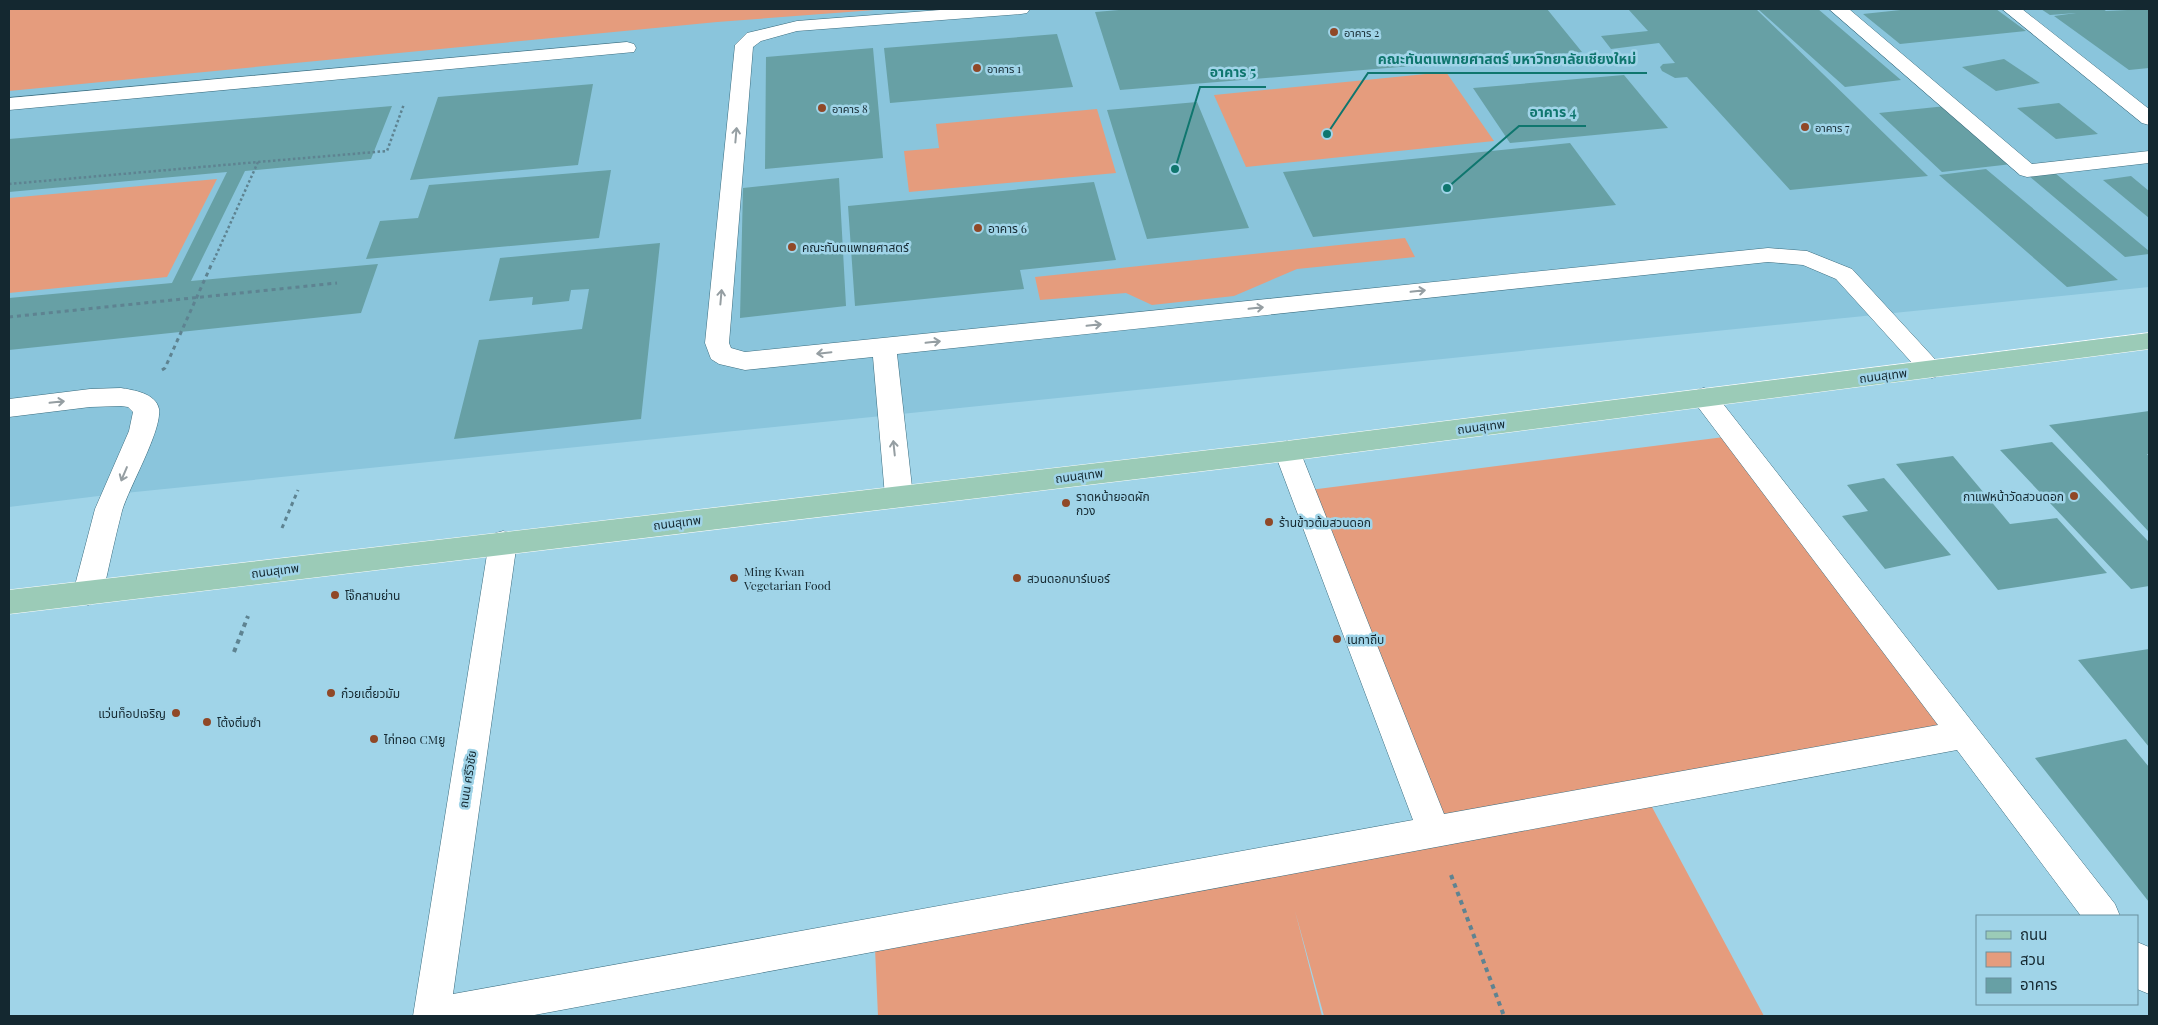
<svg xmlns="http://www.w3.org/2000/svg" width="2158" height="1025" font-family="'Playfair Display','Noto Sans Thai',serif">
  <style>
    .built { fill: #8ac5dc }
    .green { fill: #e59c7d }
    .building { fill: #67a0a5 }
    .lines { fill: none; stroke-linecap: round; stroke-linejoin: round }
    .minor-casing { stroke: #3c6d7f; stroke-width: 1 }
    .major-casing { stroke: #fff; stroke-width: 1 }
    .path-far2 { stroke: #5e8391; stroke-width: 2.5; stroke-dasharray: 2.5 2.5; stroke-linecap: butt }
    .path-far1 { stroke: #5e8391; stroke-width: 3; stroke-dasharray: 4 4; stroke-linecap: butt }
    .path { stroke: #5e8391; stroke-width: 4; stroke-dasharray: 4.5 4.5; stroke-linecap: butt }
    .minor { fill: #fff; fill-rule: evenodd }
    .major { fill: #9bcbb7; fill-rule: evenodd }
    .oneway { stroke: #959ea2 }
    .poi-dot { fill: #904827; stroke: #a0d4e8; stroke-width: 2 }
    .labels { text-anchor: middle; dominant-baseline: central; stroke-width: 5; stroke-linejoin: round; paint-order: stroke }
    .far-poi-label { font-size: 11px; fill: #142830; stroke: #a0d4e8; text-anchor: start }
    .poi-label { font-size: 12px; fill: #142830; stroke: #a0d4e8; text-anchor: start }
    .street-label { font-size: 12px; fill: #142830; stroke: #a0d4e8 }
    .leader { fill: none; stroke: #0f766e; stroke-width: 2 }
    .callout-dot { fill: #0f766e; stroke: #a0d4e8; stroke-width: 2 }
    .callout-label { font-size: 14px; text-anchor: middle; font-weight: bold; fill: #0f766e; stroke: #a0d4e8; stroke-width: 5; stroke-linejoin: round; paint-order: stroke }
  </style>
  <rect width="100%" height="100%" fill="#a0d4e8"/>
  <path class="built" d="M 9,9 L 2149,9 L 2149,287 L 115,494 L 9,507 Z"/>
  <path class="green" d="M 9,9 L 888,9 L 717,22 L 9,91 Z
    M 1446,72 L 1494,141 L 1246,167 L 1214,95 Z
    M 1097,109 L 1116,173 L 909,192 L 904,151 L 939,148 L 936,124 Z
    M 217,179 L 167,277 L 9,293 L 9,198 Z
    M 1405,238 L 1415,257 L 1297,269 L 1234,296 L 1152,305 L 1126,293 L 1040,300 L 1035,277 Z
    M 1732,436 L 1963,735 L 1645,794 L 1764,1016 L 1324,1016 L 1295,911 L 1322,1016 L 878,1016 L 874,926 L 1434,832 L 1302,491 Z"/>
  <path class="building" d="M 1131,9 L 1547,9 L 1582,52 L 1120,90 L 1095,12 Z
    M 1628,9 L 1756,9 L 1928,176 L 1790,190 L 1687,77 L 1675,78 L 1662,71 L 1660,67 L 1663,64 L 1675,63 L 1659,43 L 1611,49 L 1601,36 L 1648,31 Z
    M 1818,9 L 1901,80 L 1845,87 L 1759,10 Z
    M 1910,9 L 1996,9 L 2026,31 L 1900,44 L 1863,14 Z
    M 2041,9 L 2103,9 L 2106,11 L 2149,9 L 2149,68 L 2129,70 L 2054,16 L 2076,13 L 2050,15 Z
    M 1057,34 L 1073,87 L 890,103 L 884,48 Z
    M 873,48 L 883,158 L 765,169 L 766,57 Z
    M 2004,59 L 2040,83 L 1996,91 L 1962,67 Z
    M 1624,75 L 1668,128 L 1510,143 L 1473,88 Z
    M 593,84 L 578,165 L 410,180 L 438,97 Z
    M 1197,102 L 1249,228 L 1147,239 L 1107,110 Z
    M 2059,103 L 2098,134 L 2056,139 L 2017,108 Z
    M 392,106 L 371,159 L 245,171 L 191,281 L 378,264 L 361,313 L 9,350 L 9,298 L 172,283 L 227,172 L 9,192 L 9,139 Z
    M 1946,106 L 2012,164 L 1942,172 L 1879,113 Z
    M 1570,143 L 1616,205 L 1313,237 L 1283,172 Z
    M 1986,169 L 2118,280 L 2067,287 L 1939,175 Z
    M 611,170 L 599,238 L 366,259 L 380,221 L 418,218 L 429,185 Z
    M 2055,173 L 2149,251 L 2149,254 L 2125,257 L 2029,176 Z
    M 2131,176 L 2149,191 L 2149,218 L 2103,180 Z
    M 839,178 L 846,306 L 740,318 L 743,188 Z
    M 1094,182 L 1116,260 L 1020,270 L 1024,289 L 855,306 L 848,206 Z
    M 660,243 L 641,419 L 454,439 L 479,340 L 582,329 L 589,289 L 571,290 L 569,301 L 532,305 L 533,297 L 489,301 L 500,258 Z
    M 2149,411 L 2149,454 L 2147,454 L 2149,457 L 2149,532 L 2049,425 Z
    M 2052,442 L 2149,542 L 2149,586 L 2131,589 L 2000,450 Z
    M 1953,456 L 2010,524 L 2057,518 L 2107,573 L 1998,590 L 1896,464 Z
    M 1884,478 L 1951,555 L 1885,569 L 1842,516 L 1868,511 L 1847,485 Z
    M 2149,649 L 2149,747 L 2078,660 Z
    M 2126,739 L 2149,767 L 2149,902 L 2035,758 Z"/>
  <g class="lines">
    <g class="minor-casing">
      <path id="minor" d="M 953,9 L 1030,9 L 1027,13 L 1021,14 L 797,31 L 761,41 L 753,47 L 729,343 L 731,348 L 745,352 L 1768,248 L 1807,251 L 1852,269 L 1944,369 L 1941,375 L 1932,378 L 1923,375 L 1836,279 L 1803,265 L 1768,262 L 897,354 L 913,496 L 909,503 L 899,506 L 889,503 L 885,496 L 873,357 L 745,370 L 719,364 L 711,359 L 705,343 L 735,45 L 747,33 L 797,21 Z
        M 1829,9 L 1849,9 L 2032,164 L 2149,151 L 2149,163 L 2027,177 L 2020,175 Z
        M 2002,9 L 2022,9 L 2149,109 L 2149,125 L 2142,123 Z
        M 627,42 L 634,44 L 636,48 L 634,52 L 9,110 L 9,98 Z
        M 121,388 C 133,390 156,393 159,409 C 162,431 129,487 122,511 C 115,538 109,566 103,593 L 98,601 L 88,605 L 78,601 L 73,593 L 95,509 L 129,431 L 133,412 L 128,407 L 121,406 L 90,407 L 9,417 L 9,399 L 90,389 Z
        M 1704,388 L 1713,391 L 2115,904 L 2120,916 L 2081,916 L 1957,750 L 529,1016 L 413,1016 L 489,542 L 493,534 L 503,531 L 513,534 L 517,542 L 453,994 L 1413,820 L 1274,451 L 1278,444 L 1287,441 L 1296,444 L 1300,451 L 1444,814 L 1938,725 L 1695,403 L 1691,397 L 1695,391 Z
        M 2137,942 L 2149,947 L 2149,994 L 2137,989 Z"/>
    </g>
    <g class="major-casing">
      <path id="major" d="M 2149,333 L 2149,349 L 1287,461 L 9,614 L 9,590 L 1287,441 Z"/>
    </g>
    <path class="path-far2" d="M 258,162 L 387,151 L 404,104
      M 9,184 L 258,162 L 213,262"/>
    <path class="path-far1" d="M 9,317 L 337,283
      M 162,370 L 165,368 L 213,261
      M 282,528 L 298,490"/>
    <path class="path" d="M 234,652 L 248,616
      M 1451,875 L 1504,1016"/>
    <use href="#minor" class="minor"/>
    <use href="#major" class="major"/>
  </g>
  <defs><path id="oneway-shaft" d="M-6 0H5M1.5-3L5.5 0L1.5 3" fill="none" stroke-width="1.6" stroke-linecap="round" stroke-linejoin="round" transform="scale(1.25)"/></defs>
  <g class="oneway">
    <use href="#oneway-shaft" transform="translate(736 135) rotate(-85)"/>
    <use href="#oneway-shaft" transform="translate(1418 291) rotate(-6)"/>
    <use href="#oneway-shaft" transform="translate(721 297) rotate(-85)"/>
    <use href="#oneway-shaft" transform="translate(1256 308) rotate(-6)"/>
    <use href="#oneway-shaft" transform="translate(1094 325) rotate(-6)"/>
    <use href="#oneway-shaft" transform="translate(933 342) rotate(-6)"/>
    <use href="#oneway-shaft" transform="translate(824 353) rotate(174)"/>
    <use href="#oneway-shaft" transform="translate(57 402) rotate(-6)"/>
    <use href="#oneway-shaft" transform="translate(894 448) rotate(-96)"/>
    <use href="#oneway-shaft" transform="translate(124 474) rotate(113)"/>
  </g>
  <g class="poi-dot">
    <circle cx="1334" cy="32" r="5"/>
    <circle cx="977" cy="68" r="5"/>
    <circle cx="822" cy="108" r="5"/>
    <circle cx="1805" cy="127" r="5"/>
    <circle cx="978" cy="228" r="5"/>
    <circle cx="792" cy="247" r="5"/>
    <circle cx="2074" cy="496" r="5"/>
    <circle cx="1066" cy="503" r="5"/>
    <circle cx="1269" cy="522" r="5"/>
    <circle cx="734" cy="578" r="5"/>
    <circle cx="1017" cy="578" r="5"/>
    <circle cx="335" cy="595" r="5"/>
    <circle cx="1337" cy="639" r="5"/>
    <circle cx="331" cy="693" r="5"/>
    <circle cx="176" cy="713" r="5"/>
    <circle cx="207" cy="722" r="5"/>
    <circle cx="374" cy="739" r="5"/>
  </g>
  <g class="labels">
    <g class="far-poi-label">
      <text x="1344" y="32">อาคาร 2</text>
      <text x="987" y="68">อาคาร 1</text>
      <text x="832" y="108">อาคาร 8</text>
      <text x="1815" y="127">อาคาร 7</text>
    </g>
    <g class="poi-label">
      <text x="988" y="228">อาคาร 6</text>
      <text x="802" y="247">คณะทันตแพทยศาสตร์</text>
      <text x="1076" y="496">ราดหน้ายอดผัก<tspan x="1076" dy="14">กวง</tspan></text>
      <text x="2064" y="496" text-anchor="end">กาแฟหน้าวัดสวนดอก</text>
      <text x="1279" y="522">ร้านข้าวต้มสวนดอก</text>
      <text x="744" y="571">Ming Kwan<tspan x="744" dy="14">Vegetarian Food</tspan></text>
      <text x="1027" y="578">สวนดอกบาร์เบอร์</text>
      <text x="345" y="595">โจ๊กสามย่าน</text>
      <text x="1347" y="639">เนกาถีบ</text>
      <text x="341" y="693">ก๋วยเตี๋ยวมัม</text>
      <text x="166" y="713" text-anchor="end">แว่นท็อปเจริญ</text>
      <text x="217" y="722">โต้งติ่มซำ</text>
      <text x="384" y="739">ไก่ทอด CMยู</text>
    </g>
    <g class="street-label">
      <text transform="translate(1883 375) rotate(-7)">ถนนสุเทพ</text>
      <text transform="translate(1481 426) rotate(-7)">ถนนสุเทพ</text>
      <text transform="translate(1079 475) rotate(-7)">ถนนสุเทพ</text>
      <text transform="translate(677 522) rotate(-7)">ถนนสุเทพ</text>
      <text transform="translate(275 570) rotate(-7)">ถนนสุเทพ</text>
      <text transform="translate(467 779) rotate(-81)">ถนน ศรีวิชัย</text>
    </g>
  </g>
  <path class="leader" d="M1327 134L1368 73H1647M1175 169L1200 87H1266M1447 188L1519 126H1586"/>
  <g class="callout-dot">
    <circle cx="1327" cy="134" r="5"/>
    <circle cx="1175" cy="169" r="5"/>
    <circle cx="1447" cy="188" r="5"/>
  </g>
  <g class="callout-label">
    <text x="1507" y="64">คณะทันตแพทยศาสตร์ มหาวิทยาลัยเชียงใหม่</text>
    <text x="1233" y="77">อาคาร 5</text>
    <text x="1553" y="117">อาคาร 4</text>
  </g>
  <rect width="2158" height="1025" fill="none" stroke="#142830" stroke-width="20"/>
  <rect x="1976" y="915" width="162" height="90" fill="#a0d4e8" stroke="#688f9e"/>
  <rect x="1986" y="931" width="25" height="8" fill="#9bcbb7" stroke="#688f9e"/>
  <text x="2020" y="940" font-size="15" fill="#142830">ถนน</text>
  <rect x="1986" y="952" width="25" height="15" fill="#e59c7d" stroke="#688f9e"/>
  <text x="2020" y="965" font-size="15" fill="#142830">สวน</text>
  <rect x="1986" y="978" width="25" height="15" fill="#67a0a5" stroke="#688f9e"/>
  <text x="2020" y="990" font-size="15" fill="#142830">อาคาร</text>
</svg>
